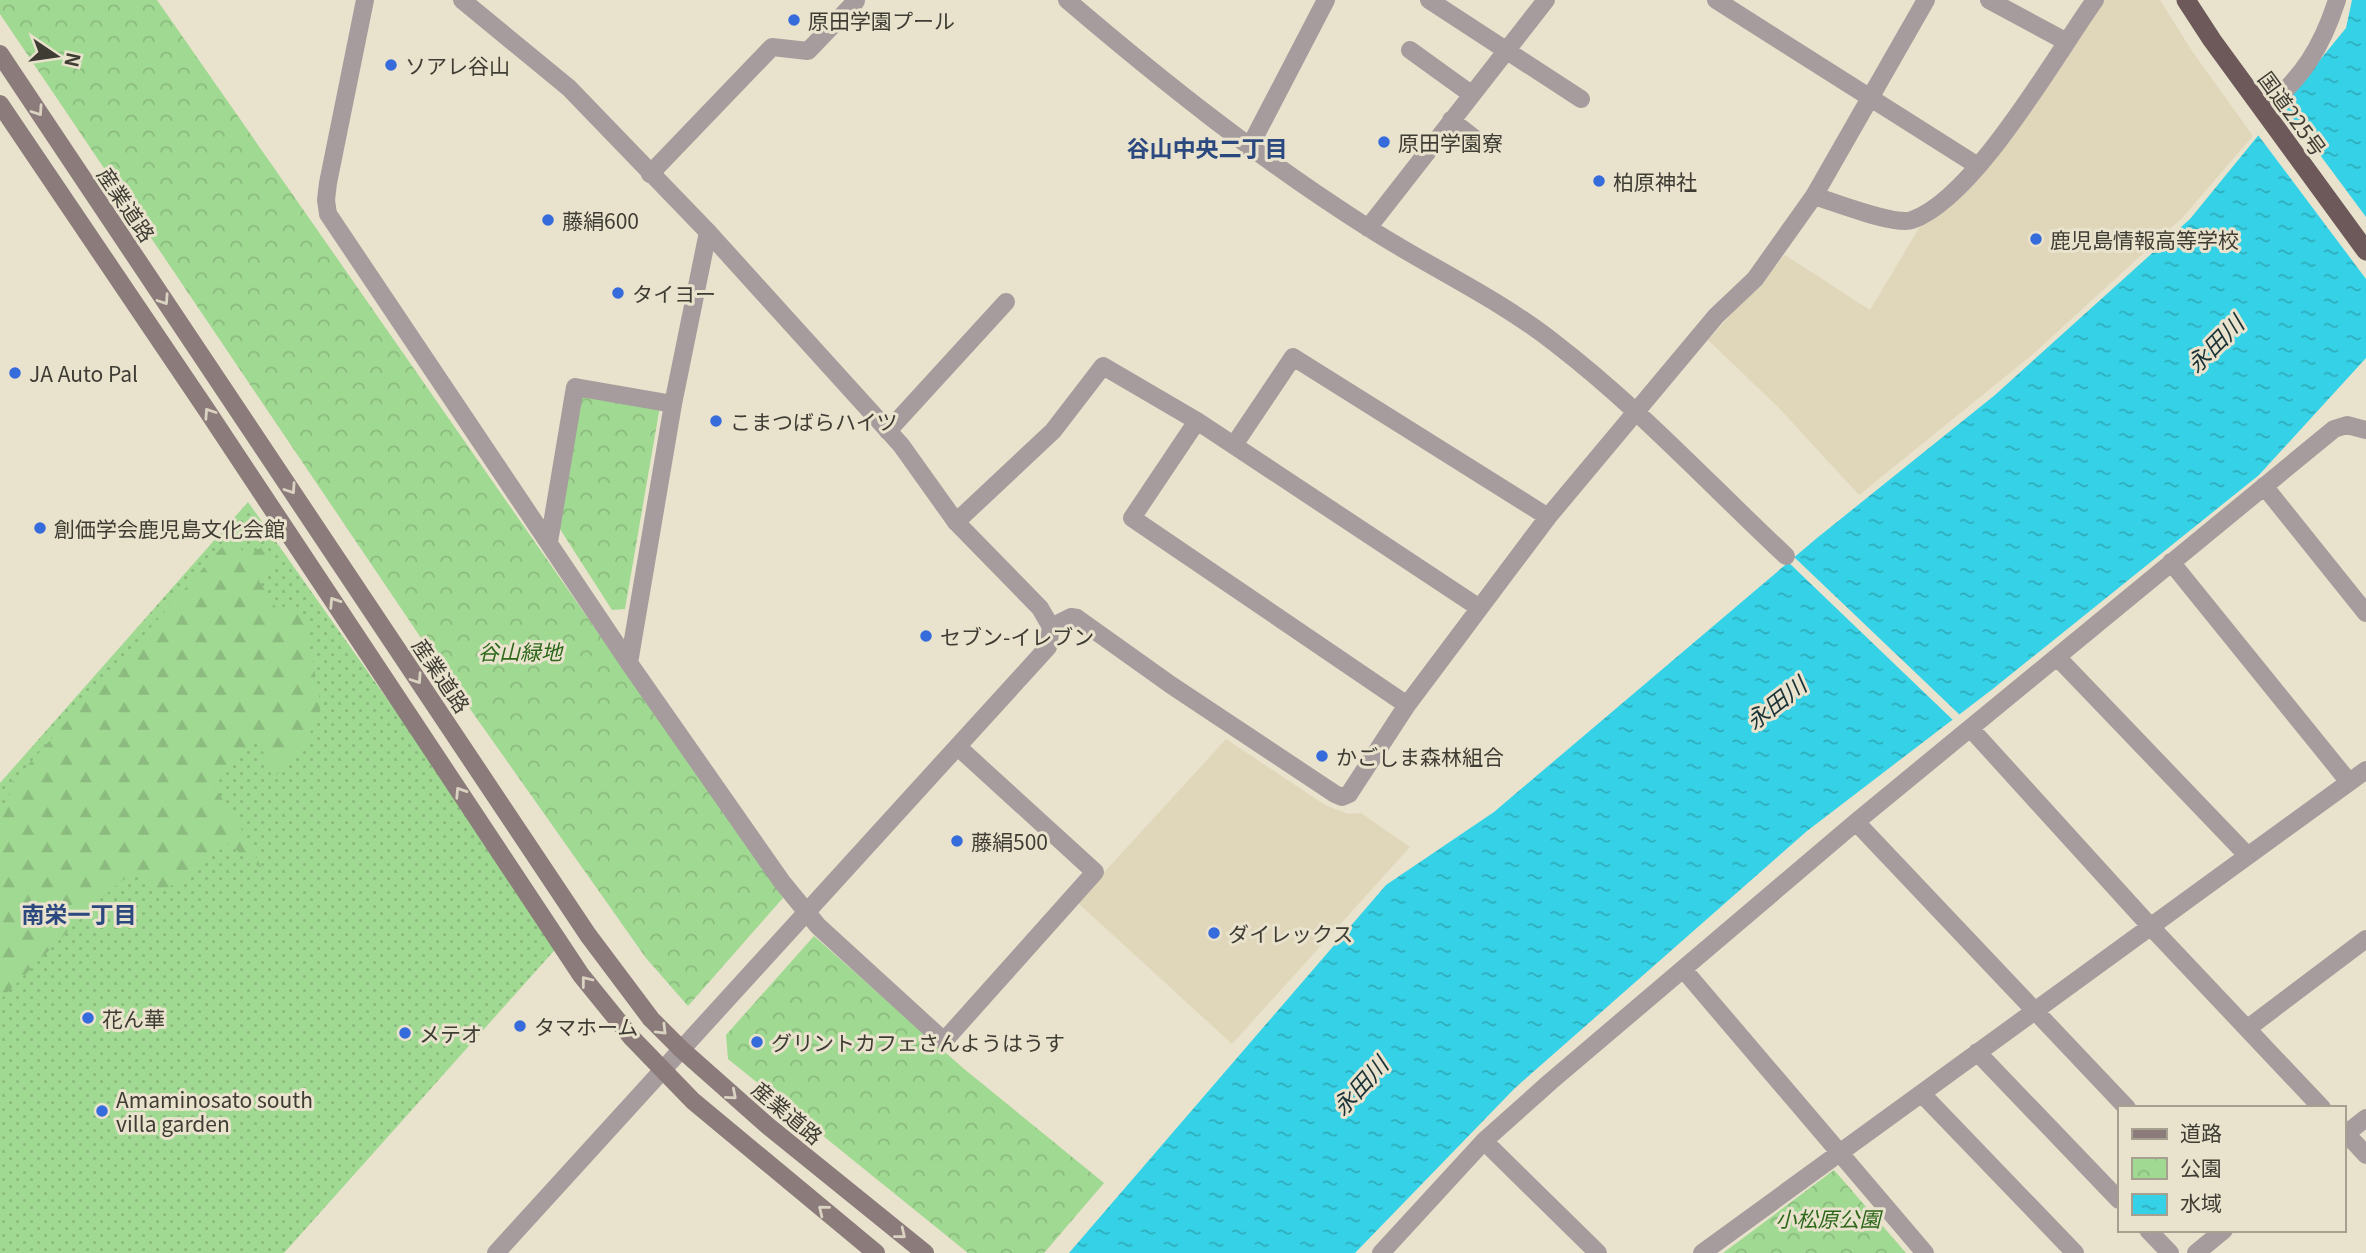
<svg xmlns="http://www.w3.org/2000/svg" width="2366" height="1253" font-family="Georgia,'Noto Sans JP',serif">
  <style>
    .built { fill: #e0d7bb }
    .grass { fill: url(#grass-dots) }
    .forest { fill: url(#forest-firs) }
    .park { fill: url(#park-crowns) }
    .water { fill: url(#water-ripples) }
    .pier { fill: #e9e2cd }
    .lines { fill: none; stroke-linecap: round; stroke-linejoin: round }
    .minor { stroke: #a79c9d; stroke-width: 18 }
    .tertiary { stroke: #a79c9d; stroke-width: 18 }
    .secondary { stroke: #8b7b7b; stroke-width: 18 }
    .trunk { stroke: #6d585a; stroke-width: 19 }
    .oneway { stroke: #dbd3c1 }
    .poi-dot { fill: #356bda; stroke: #e9e2cd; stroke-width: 2.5 }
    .labels { text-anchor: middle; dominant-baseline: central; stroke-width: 6; stroke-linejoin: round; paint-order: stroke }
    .poi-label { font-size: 21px; fill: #3e3c33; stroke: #e9e2cd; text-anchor: start }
    .street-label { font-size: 21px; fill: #3e3c33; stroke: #e9e2cd }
    .park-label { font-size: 21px; font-style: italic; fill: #2c671a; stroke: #e9e2cd }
    .neighbourhood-label { font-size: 23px; font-weight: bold; fill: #2b487f; stroke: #e9e2cd }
    .water-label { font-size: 23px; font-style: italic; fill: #1a3236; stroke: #e9e2cd }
  </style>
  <defs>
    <pattern id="grass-dots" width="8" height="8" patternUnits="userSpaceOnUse" patternTransform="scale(1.75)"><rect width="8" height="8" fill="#a0d992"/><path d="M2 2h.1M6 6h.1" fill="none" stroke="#8bbb7e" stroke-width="1.8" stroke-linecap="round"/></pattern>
    <pattern id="forest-firs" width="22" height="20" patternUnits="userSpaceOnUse" patternTransform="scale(1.75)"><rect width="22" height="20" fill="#a0d992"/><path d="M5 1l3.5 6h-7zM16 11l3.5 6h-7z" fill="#8bbb7e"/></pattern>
    <pattern id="park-crowns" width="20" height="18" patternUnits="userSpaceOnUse" patternTransform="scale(1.75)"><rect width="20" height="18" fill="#a0d992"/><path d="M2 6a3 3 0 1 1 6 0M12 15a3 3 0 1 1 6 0" fill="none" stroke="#8bbb7e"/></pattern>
    <pattern id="water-ripples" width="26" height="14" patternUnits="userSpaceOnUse" patternTransform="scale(1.75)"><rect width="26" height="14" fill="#35d2e7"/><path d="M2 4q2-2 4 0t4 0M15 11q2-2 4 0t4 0" fill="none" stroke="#2eacbc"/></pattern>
  </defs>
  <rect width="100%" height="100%" fill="#e9e2cd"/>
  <path class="built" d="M 2101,0 L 2160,0 L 2192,51 L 2253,136 L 2182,218 L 2032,355 L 1859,495 L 1779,408 L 1708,340 L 1785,255 L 1870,310 L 1922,223 Z
    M 1226,739 L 1325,805 L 1348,814 L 1361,813 L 1410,847 L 1232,1044 L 1077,902 Z"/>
  <path class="grass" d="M 248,502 L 560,944 L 284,1253 L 0,1253 L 0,783 Z"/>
  <path class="forest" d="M 231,537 L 247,556 L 262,547 L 274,557 L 272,570 L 259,581 L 279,612 L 292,606 L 305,621 L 321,706 L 309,736 L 275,777 L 257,739 L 214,786 L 252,846 L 261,868 L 228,844 L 177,883 L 158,892 L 133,872 L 99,900 L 0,1000 L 0,815 L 8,804 L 12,783 Z"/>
  <path class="park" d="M 0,0 L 157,0 L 783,898 L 688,1006 L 646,958 L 444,672 L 0,14 Z
    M 587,393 L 660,406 L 625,609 L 612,610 L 558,526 L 579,398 Z
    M 814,936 L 963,1068 L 1104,1183 L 1044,1253 L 968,1253 L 728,1059 L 726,1035 Z
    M 1834,1170 L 1906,1253 L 1723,1253 Z"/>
  <path class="water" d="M 2352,0 L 2366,0 L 2366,358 L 2259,475 L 1994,688 L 1807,831 L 1515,1088 L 1355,1253 L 1069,1253 L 1386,885 L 1494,812 L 1817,538 L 1995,395 L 2190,219 L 2346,28 Z"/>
  <path class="pier" d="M 2283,105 L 2366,217 L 2366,279 L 2258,135 Z
    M 1792,555 L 1961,716 L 1955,722 L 1786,560 Z"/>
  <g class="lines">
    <path class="minor" d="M 365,0 L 328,183 L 326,200 L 328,214 L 629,663 L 782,882 L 818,926 L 944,1041 L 1095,872 L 958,747
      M 1067,0 C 1163,82 1260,159 1367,227 C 1429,267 1498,298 1556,344 C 1638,407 1710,485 1786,556
      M 1429,0 L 1581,99
      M 1716,0 L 1978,166
      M 1989,0 L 2065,41
      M 1410,50 L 1471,94
      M 2263,110 C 2302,79 2322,47 2337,0
      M 1451,120 L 1483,145
      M 1249,148 L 1326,0
      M 650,174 L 772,47 L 808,51 L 856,1
      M 1814,196 C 1835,202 1894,226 1912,220 C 1975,198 2055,56 2095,0
      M 1368,228 L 1546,0
      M 1197,421 L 1132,518 L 1407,705
      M 888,431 L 1006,302
      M 1234,445 L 1293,357 L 1548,517
      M 2264,486 L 2366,613
      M 956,522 L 1053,431 L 1103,366 L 1197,421 L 1478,607
      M 549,542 L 575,387 L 673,404
      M 2171,562 L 2349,782
      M 1051,627 L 1071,617 L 1077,618 L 1171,685 L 1335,794 L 1342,797 L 1349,794 L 1407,705 L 1548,517 L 1716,316 L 1755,279 L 1814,196 L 1926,0
      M 2058,658 L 2247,855
      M 629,663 L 673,404 L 708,232
      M 1971,729 L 2150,926 L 2322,1108
      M 1856,822 L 2127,1108
      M 1683,969 L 1925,1253
      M 2248,1028 L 2366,939
      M 1977,1052 L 2119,1200
      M 1923,1095 L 2075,1253
      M 2343,1130 L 2366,1155
      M 2343,1136 L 2366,1118
      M 1484,1141 L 1598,1253
      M 2148,1230 L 2170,1253
      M 1381,1253 L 1484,1141 L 1550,1082 L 1856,822 L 2334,429 L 2347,425 L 2366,430
      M 1702,1253 L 2366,770
      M 2196,1253 L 2224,1230"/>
    <path class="tertiary" d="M 462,0 L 569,88 L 708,232 L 901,445 L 956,522 L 1040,608 L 1051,627 L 1048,647 L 1039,657 L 496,1253"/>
    <path class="secondary" d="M 0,54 L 588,935 L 651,1019 L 681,1049 L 768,1126 L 925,1253
      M 0,104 L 206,409 L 581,975 L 632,1038 L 693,1101 L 876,1253"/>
    <path class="trunk" d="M 2186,0 L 2212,40 L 2366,251"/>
  </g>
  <defs><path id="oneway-chevron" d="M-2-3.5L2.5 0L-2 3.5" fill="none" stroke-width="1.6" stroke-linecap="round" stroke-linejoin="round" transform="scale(1.75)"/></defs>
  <g class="oneway">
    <use href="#oneway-chevron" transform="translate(38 111) rotate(56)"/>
    <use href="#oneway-chevron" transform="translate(164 300) rotate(56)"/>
    <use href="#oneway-chevron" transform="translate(209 413) rotate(-124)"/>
    <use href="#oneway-chevron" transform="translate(291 489) rotate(56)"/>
    <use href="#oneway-chevron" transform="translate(334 602) rotate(-123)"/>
    <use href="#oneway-chevron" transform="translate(417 679) rotate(56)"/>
    <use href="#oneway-chevron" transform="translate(460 792) rotate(-123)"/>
    <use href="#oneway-chevron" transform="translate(586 981) rotate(-128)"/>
    <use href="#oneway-chevron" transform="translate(662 1030) rotate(45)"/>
    <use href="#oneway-chevron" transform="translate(732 1095) rotate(41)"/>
    <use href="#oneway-chevron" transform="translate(823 1210) rotate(-141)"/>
    <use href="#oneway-chevron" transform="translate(901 1234) rotate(39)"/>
  </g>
  <g class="poi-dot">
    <circle cx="794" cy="20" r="7"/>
    <circle cx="391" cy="65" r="7"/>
    <circle cx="1384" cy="142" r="7"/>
    <circle cx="1599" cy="181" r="7"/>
    <circle cx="548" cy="220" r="7"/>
    <circle cx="2036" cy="239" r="7"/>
    <circle cx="618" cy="293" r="7"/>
    <circle cx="15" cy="373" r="7"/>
    <circle cx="716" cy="421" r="7"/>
    <circle cx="40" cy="528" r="7"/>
    <circle cx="926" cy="636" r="7"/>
    <circle cx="1322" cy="756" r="7"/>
    <circle cx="957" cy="841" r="7"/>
    <circle cx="1214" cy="933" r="7"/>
    <circle cx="88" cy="1018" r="7"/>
    <circle cx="520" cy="1026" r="7"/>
    <circle cx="405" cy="1033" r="7"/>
    <circle cx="757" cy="1042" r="7"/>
    <circle cx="102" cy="1111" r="7"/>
  </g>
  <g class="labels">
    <g class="poi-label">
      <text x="808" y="20">原田学園プール</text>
      <text x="405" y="65">ソアレ谷山</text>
      <text x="1398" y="142">原田学園寮</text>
      <text x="1613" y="181">柏原神社</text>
      <text x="562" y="220">藤絹600</text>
      <text x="2050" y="239">鹿児島情報高等学校</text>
      <text x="632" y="293">タイヨー</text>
      <text x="29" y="373">JA Auto Pal</text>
      <text x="730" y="421">こまつばらハイツ</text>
      <text x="54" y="528">創価学会鹿児島文化会館</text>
      <text x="940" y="636">セブン-イレブン</text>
      <text x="1336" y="756">かごしま森林組合</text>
      <text x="971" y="841">藤絹500</text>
      <text x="1228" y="933">ダイレックス</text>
      <text x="102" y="1018">花ん華</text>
      <text x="534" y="1026">タマホーム</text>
      <text x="419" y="1033">メテオ</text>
      <text x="771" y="1042">グリントカフェさんようはうす</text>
      <text x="116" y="1099">Amaminosato south<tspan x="116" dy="24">villa garden</tspan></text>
    </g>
    <g class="street-label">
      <text transform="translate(2293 113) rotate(54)">国道225号</text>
      <text transform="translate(127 204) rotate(56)">産業道路</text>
      <text transform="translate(442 675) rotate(56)">産業道路</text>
      <text transform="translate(788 1112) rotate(40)">産業道路</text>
    </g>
    <g class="park-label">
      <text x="520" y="651">谷山緑地</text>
      <text x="1828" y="1218">小松原公園</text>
    </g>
    <g class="neighbourhood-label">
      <text x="1207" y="147">谷山中央二丁目</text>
      <text x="79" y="913">南栄一丁目</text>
    </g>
    <g class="water-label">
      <text transform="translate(2214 343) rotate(-45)">永田川</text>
      <text transform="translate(1775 702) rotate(-38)">永田川</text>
      <text transform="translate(1359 1085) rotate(-48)">永田川</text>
    </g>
  </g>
  <rect x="2118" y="1106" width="228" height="126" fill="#e9e2cd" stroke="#a5a08f" stroke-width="2"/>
  <rect x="2132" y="1129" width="35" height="10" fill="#8b7b7b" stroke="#a5a08f" stroke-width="2"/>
  <text x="2180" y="1141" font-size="21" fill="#3e3c33">道路</text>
  <rect x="2132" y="1158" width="35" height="21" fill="url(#park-crowns)" stroke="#a5a08f" stroke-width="2"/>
  <text x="2180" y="1176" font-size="21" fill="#3e3c33">公園</text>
  <rect x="2132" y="1194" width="35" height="21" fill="url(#water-ripples)" stroke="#a5a08f" stroke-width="2"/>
  <text x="2180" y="1211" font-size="21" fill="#3e3c33">水域</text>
  <g transform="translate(56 56) rotate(103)" stroke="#e9e2cd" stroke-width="5" paint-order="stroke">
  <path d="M0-5L12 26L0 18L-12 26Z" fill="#3e3c33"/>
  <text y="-10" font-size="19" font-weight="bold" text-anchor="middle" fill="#3e3c33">N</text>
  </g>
</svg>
